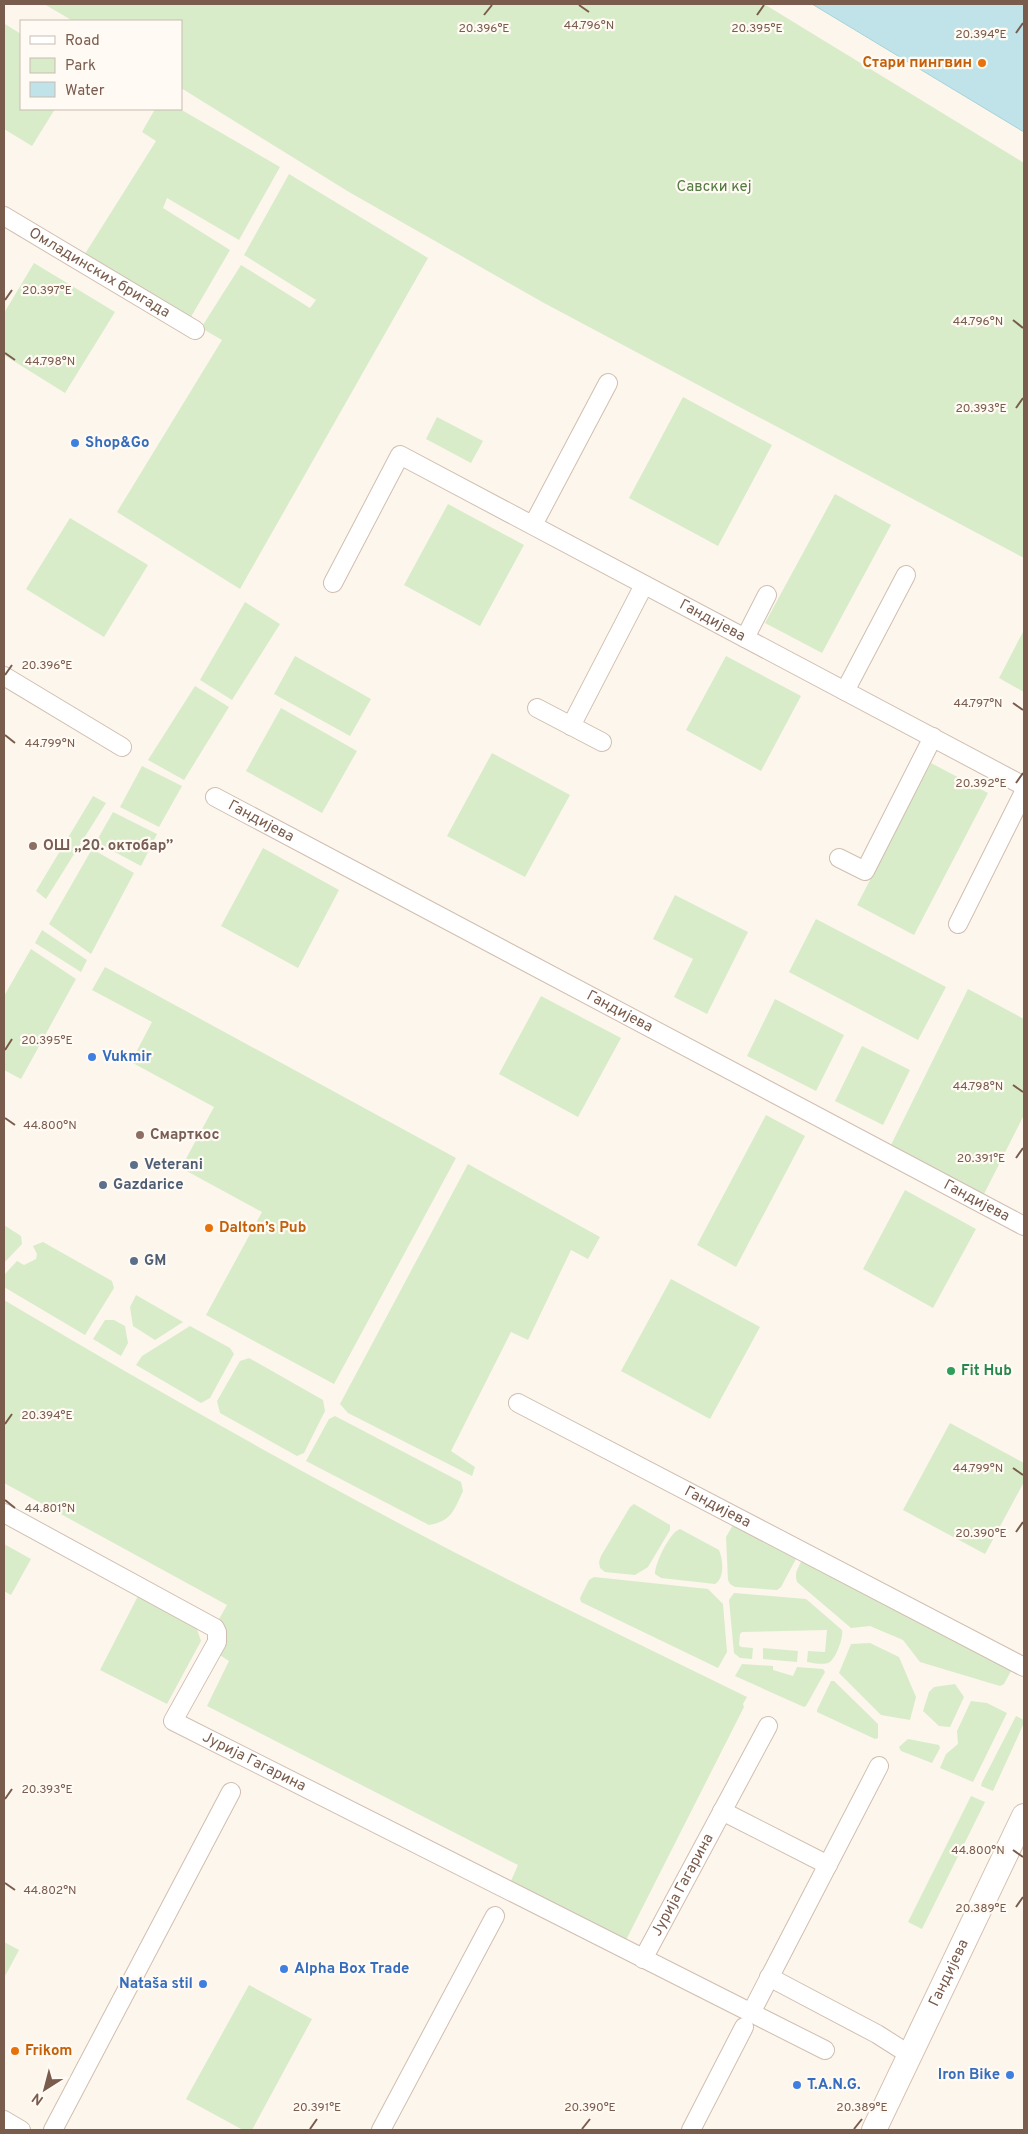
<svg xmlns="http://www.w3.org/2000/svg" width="1028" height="2134" font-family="Overpass,sans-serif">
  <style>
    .green { fill: #d8ecc9 }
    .water { fill: #bfe3e8; stroke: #a5d3da }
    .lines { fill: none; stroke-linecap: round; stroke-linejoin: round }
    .street-casing { stroke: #d1beb0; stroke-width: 20 }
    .secondary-casing { stroke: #d6c0b0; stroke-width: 26 }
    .street { stroke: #fff; stroke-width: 18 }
    .secondary { stroke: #fff; stroke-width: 24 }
    .ticks { fill: none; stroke: #7a5c4d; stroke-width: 2 }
    .food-dot { fill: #e8710a; stroke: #fffaf3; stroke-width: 2 }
    .shop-dot { fill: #3f7fe0; stroke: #fffaf3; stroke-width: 2 }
    .education-dot { fill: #8d6e63; stroke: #fffaf3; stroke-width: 2 }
    .service-dot { fill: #5c6f8a; stroke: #fffaf3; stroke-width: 2 }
    .leisure-dot { fill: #2e9e5b; stroke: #fffaf3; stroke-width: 2 }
    .labels { text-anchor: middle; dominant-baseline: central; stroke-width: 4.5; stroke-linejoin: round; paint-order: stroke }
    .food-label { font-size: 15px; font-weight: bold; fill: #c56008; stroke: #fffaf3; text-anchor: start }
    .park-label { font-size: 15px; fill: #537a41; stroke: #fffaf3 }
    .street-label { font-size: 15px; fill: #7a5c4d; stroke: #fffaf3 }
    .shop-label { font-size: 15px; font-weight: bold; fill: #366cbe; stroke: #fffaf3; text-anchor: start }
    .education-label { font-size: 15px; font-weight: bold; fill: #785e54; stroke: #fffaf3; text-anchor: start }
    .service-label { font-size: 15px; font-weight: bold; fill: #4e5e75; stroke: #fffaf3; text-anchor: start }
    .leisure-label { font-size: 15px; font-weight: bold; fill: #27864d; stroke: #fffaf3; text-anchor: start }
    .ticks-label { font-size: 12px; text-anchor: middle; fill: #7a5c4d; stroke: #fffaf3; stroke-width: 4.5; stroke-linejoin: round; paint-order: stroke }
  </style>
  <rect width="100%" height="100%" fill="#fdf6ec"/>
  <path class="green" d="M 44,4 L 764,4 L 1024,163 L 1024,558 L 544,303 L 349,192 L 181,88 L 181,21 L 73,21 Z
    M 5,24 L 21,34 L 21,109 L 55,109 L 32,146 L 4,129 Z
    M 155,109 L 180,109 L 280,167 L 239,240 L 167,198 L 163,208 L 230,250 L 188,322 L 83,257 L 156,141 L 142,132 Z
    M 289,174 L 428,258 L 240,589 L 117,512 L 222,340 L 201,328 L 241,265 L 310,308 L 316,300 L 244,255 Z
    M 34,263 L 115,312 L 65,393 L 4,355 L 4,313 Z
    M 683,397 L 772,445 L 718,546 L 629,498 Z
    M 437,417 L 483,441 L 471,463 L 426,439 Z
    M 835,494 L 891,525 L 822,653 L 765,623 Z
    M 448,504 L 524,545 L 480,626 L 404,585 Z
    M 70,518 L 148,565 L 104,637 L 26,589 Z
    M 245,602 L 280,624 L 232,700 L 200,680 Z
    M 1024,630 L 1024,692 L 999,678 Z
    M 295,656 L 371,699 L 350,736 L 274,694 Z
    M 726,656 L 801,696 L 761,771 L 686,730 Z
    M 195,686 L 229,707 L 184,780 L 148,760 Z
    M 281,708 L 357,751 L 322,813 L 246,771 Z
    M 492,753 L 570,795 L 525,877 L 447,836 Z
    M 931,763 L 988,793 L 914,935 L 857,905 Z
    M 142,766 L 182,786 L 159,827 L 120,807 Z
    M 93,796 L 106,803 L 46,899 L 36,891 Z
    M 113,812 L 157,834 L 141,866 L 96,842 Z
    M 263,848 L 339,890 L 298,968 L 221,926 Z
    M 92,849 L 134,873 L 91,954 L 49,924 Z
    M 675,895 L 748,932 L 707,1014 L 674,997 L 693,959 L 653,939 Z
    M 816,919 L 946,987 L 918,1040 L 789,972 Z
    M 42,930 L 87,960 L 81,972 L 35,943 Z
    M 31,949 L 76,979 L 21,1079 L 4,1070 L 4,996 Z
    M 105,967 L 456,1158 L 334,1384 L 206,1315 L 262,1212 L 181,1168 L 214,1107 L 131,1062 L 152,1022 L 92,990 Z
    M 968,989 L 1024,1019 L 1024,1115 L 983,1196 L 890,1147 Z
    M 541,996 L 621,1038 L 578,1117 L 499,1074 Z
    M 775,999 L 844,1035 L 816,1091 L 747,1056 Z
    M 862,1046 L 910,1070 L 883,1125 L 835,1101 Z
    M 766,1115 L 805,1136 L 736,1267 L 697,1245 Z
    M 468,1164 L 600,1237 L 588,1259 L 571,1250 L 528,1340 L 511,1332 L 451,1451 L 475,1467 L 472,1476 L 348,1413 L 340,1404 Z
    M 905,1190 L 976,1229 L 933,1308 L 863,1269 Z
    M 4,1225 L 21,1236 L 22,1244 L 4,1263 Z
    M 43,1242 L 112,1281 L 114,1288 L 85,1335 L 4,1287 L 4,1275 L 17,1261 L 24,1265 L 36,1259 L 37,1254 L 33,1246 Z
    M 671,1279 L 760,1327 L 710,1419 L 621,1371 Z
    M 136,1295 L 183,1322 L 155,1340 L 133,1326 L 130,1307 Z
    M 4,1300 C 118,1368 233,1434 350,1497 C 480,1568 614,1632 747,1697 L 743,1704 L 744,1707 L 626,1940 L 510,1883 L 518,1865 L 207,1706 L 229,1661 L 215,1652 L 222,1625 L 219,1619 L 227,1605 L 4,1483 L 4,1324 L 5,1321 L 4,1320 Z
    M 105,1320 L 114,1320 L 125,1326 L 128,1343 L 121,1356 L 93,1339 Z
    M 190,1326 L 230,1348 L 234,1354 L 210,1398 L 201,1403 L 136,1365 L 142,1356 Z
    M 249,1358 L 323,1400 L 325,1411 L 304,1453 L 297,1456 L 220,1413 L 217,1401 L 240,1361 Z
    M 335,1416 L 461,1482 L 463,1491 C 454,1510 452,1521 429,1525 L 306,1461 L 329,1419 Z
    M 950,1423 L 1024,1463 L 1024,1482 L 985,1554 L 903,1510 Z
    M 634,1504 L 670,1525 L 670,1530 L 648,1567 L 635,1575 L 605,1572 L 600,1568 L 599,1562 L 601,1556 L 630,1507 Z
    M 733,1525 L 797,1557 L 781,1587 L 777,1590 L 735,1587 L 730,1584 L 728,1580 L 726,1537 Z
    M 680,1529 L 719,1550 C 723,1559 725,1578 715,1584 L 661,1578 L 655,1574 C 655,1563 670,1532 680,1529 Z
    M 4,1544 L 31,1559 L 11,1595 L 4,1591 Z
    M 802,1560 L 1011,1671 L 1004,1684 L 1000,1686 L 920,1662 L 903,1640 L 870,1626 L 851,1628 L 797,1582 C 794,1573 798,1568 802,1560 Z
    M 594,1577 L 708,1589 L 723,1604 L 727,1652 L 718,1668 L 581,1602 L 580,1598 L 589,1580 Z
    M 734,1593 L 806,1599 L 842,1630 C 844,1637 835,1661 828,1663 C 822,1665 813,1663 807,1662 L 808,1651 L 825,1652 L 827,1630 L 742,1632 L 740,1634 L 739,1645 L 741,1647 L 753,1648 L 752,1659 L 740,1658 L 734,1653 L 729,1600 Z
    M 139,1594 L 191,1624 L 197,1629 L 201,1641 L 167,1704 L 100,1670 Z
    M 870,1643 L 899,1657 L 916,1697 L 910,1720 L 881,1715 L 839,1673 L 851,1644 Z
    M 763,1648 L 798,1651 L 797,1662 L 763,1659 Z
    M 742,1664 L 773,1666 L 773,1670 L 793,1676 L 797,1667 L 823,1669 L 825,1672 L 806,1706 L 804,1707 L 735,1676 Z
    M 831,1681 L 834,1681 L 878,1724 L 878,1738 L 875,1739 L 817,1712 L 817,1710 Z
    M 955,1684 L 964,1697 L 950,1727 L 939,1726 L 923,1711 L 929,1692 L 934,1687 Z
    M 971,1701 L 987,1703 L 1007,1713 L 973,1782 L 940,1768 L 946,1754 L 958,1744 L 957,1731 Z
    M 1016,1716 L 1024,1720 L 1024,1723 L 993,1791 L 981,1786 L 982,1782 Z
    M 908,1739 L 939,1745 L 940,1748 L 932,1763 L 901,1751 L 899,1747 Z
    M 971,1796 L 985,1802 L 922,1929 L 908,1922 Z
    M 4,1942 L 19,1950 L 4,1978 Z
    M 249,1985 L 312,2019 L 252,2130 L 243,2130 L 186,2099 Z"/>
  <path class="water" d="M 812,4 L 1024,4 L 1024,132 Z"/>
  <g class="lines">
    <g class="street-casing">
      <g id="street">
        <path id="s1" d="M 4,216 L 195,330"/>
        <path d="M 533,525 L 608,383"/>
        <path id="s2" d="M 333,583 L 400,455 L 1024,786"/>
        <path d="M 745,638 L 767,595"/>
        <path d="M 4,676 L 122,747"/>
        <path d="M 845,691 L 906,575"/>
        <path d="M 537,708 L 602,742"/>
        <path d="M 571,726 L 644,585"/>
        <path id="s3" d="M 215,797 L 1024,1226"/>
        <path d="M 839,858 L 865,871 L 933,737"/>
        <path d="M 958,924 L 1024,792"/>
        <path id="s4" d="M 518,1403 L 1024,1667"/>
        <path id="s5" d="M 4,1513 L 215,1628 L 217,1632 L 217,1642 L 173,1721 L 825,2050"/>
        <path d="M 722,1811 L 828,1865"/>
        <path id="s6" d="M 643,1959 L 768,1726"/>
        <path d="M 769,1977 L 877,2034 L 910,2055"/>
        <path d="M 751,2013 L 879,1766"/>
        <path d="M 4,2120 L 21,2130"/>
        <path d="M 53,2130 L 231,1792"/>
        <path d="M 381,2130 L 495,1916"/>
        <path d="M 691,2130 L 744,2027"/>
      </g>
    </g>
    <g class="secondary-casing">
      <g id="secondary">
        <path id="s7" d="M 874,2130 L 1024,1816"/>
      </g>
    </g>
    <use href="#street" class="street"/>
    <use href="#secondary" class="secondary"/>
  </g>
  <path class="ticks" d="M 579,5 L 589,12M 484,15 L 492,5M 757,15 L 764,5M 1016,33 L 1023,23M 5,300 L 12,290M 1013,320 L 1023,328M 5,353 L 15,360M 1016,408 L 1023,398M 5,675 L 12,665M 1013,703 L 1023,710M 5,735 L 15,743M 1016,783 L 1023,773M 5,1050 L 12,1039M 1013,1085 L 1023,1092M 5,1118 L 15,1125M 1016,1158 L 1023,1148M 5,1424 L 12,1414M 1013,1468 L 1023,1475M 5,1500 L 15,1508M 1016,1532 L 1023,1522M 5,1799 L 12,1789M 1013,1850 L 1023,1857M 5,1883 L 15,1890M 1016,1907 L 1023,1897M 310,2129 L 317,2119M 582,2129 L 590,2119M 854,2129 L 862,2119"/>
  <g class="food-dot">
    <circle cx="982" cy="63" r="5"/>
    <circle cx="209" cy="1228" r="5"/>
    <circle cx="15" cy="2051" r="5"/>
  </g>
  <g class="shop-dot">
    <circle cx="75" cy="443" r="5"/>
    <circle cx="92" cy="1057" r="5"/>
    <circle cx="284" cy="1969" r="5"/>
    <circle cx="203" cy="1984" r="5"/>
    <circle cx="1010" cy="2075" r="5"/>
    <circle cx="797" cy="2085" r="5"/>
  </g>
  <g class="education-dot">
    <circle cx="33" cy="846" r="5"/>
    <circle cx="140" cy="1135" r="5"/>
  </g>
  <g class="service-dot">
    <circle cx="134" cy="1165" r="5"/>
    <circle cx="103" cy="1185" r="5"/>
    <circle cx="134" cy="1261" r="5"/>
  </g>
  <circle class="leisure-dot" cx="951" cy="1371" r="5"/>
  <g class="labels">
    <g class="food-label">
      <text x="972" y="63" text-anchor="end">Стари пингвин</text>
      <text x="219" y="1228">Dalton’s Pub</text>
      <text x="25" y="2051">Frikom</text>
    </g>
    <g class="park-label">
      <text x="714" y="187">Савски кеј</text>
    </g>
    <g class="street-label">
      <text stroke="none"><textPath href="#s1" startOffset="111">Омладинских бригада</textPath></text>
      <text stroke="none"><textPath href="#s2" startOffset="498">Гандијева</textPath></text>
      <text stroke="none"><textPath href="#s3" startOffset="52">Гандијева</textPath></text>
      <text stroke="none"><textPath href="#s3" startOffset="458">Гандијева</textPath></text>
      <text stroke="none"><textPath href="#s3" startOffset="862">Гандијева</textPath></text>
      <text stroke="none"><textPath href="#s4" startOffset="225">Гандијева</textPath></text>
      <text stroke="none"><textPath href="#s5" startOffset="436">Јурија Гагарина</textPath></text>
      <text stroke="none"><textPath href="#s6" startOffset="84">Јурија Гагарина</textPath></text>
      <text stroke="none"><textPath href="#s7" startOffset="174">Гандијева</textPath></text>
    </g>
    <g class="shop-label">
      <text x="85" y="443">Shop&amp;Go</text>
      <text x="102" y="1057">Vukmir</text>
      <text x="294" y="1969">Alpha Box Trade</text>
      <text x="193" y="1984" text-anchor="end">Nataša stil</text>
      <text x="1000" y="2075" text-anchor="end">Iron Bike</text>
      <text x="807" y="2085">T.A.N.G.</text>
    </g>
    <g class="education-label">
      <text x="43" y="846">ОШ „20. октобар”</text>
      <text x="150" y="1135">Смарткос</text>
    </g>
    <g class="service-label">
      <text x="144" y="1165">Veterani</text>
      <text x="113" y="1185">Gazdarice</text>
      <text x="144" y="1261">GM</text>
    </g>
    <g class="leisure-label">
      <text x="961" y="1371">Fit Hub</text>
    </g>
  </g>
  <g class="ticks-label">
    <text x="589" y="29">44.796°N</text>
    <text x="484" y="32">20.396°E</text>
    <text x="757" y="32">20.395°E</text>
    <text x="981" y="38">20.394°E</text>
    <text x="47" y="294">20.397°E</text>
    <text x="978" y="325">44.796°N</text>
    <text x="50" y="365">44.798°N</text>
    <text x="981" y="412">20.393°E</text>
    <text x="47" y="669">20.396°E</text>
    <text x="978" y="707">44.797°N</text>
    <text x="50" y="747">44.799°N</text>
    <text x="981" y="787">20.392°E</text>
    <text x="47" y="1044">20.395°E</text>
    <text x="978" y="1090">44.798°N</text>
    <text x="50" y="1129">44.800°N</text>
    <text x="981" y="1162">20.391°E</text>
    <text x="47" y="1419">20.394°E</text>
    <text x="978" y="1472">44.799°N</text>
    <text x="50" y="1512">44.801°N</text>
    <text x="981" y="1537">20.390°E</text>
    <text x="47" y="1793">20.393°E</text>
    <text x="978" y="1854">44.800°N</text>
    <text x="50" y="1894">44.802°N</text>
    <text x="981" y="1912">20.389°E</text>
    <text x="317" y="2111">20.391°E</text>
    <text x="590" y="2111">20.390°E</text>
    <text x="862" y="2111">20.389°E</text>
  </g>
  <rect width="1028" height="2134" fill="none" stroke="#7a5c4d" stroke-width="10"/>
  <rect x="20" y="20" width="162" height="90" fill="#fffaf3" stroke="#cabbb1"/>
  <rect x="30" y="36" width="25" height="8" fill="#ffffff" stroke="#cabbb1"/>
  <text x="65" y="45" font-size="15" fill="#7a5c4d">Road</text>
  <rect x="30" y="58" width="25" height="15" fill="#d8ecc9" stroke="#cabbb1"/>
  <text x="65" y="70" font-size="15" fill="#7a5c4d">Park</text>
  <rect x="30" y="82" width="25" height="15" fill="#bfe3e8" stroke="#cabbb1"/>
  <text x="65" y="95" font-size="15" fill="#7a5c4d">Water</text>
  <g transform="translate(45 2089) rotate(216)" stroke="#fffaf3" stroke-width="4" paint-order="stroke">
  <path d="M0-4L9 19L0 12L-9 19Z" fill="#7a5c4d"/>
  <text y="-8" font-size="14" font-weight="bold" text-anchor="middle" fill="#7a5c4d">N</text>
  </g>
</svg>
